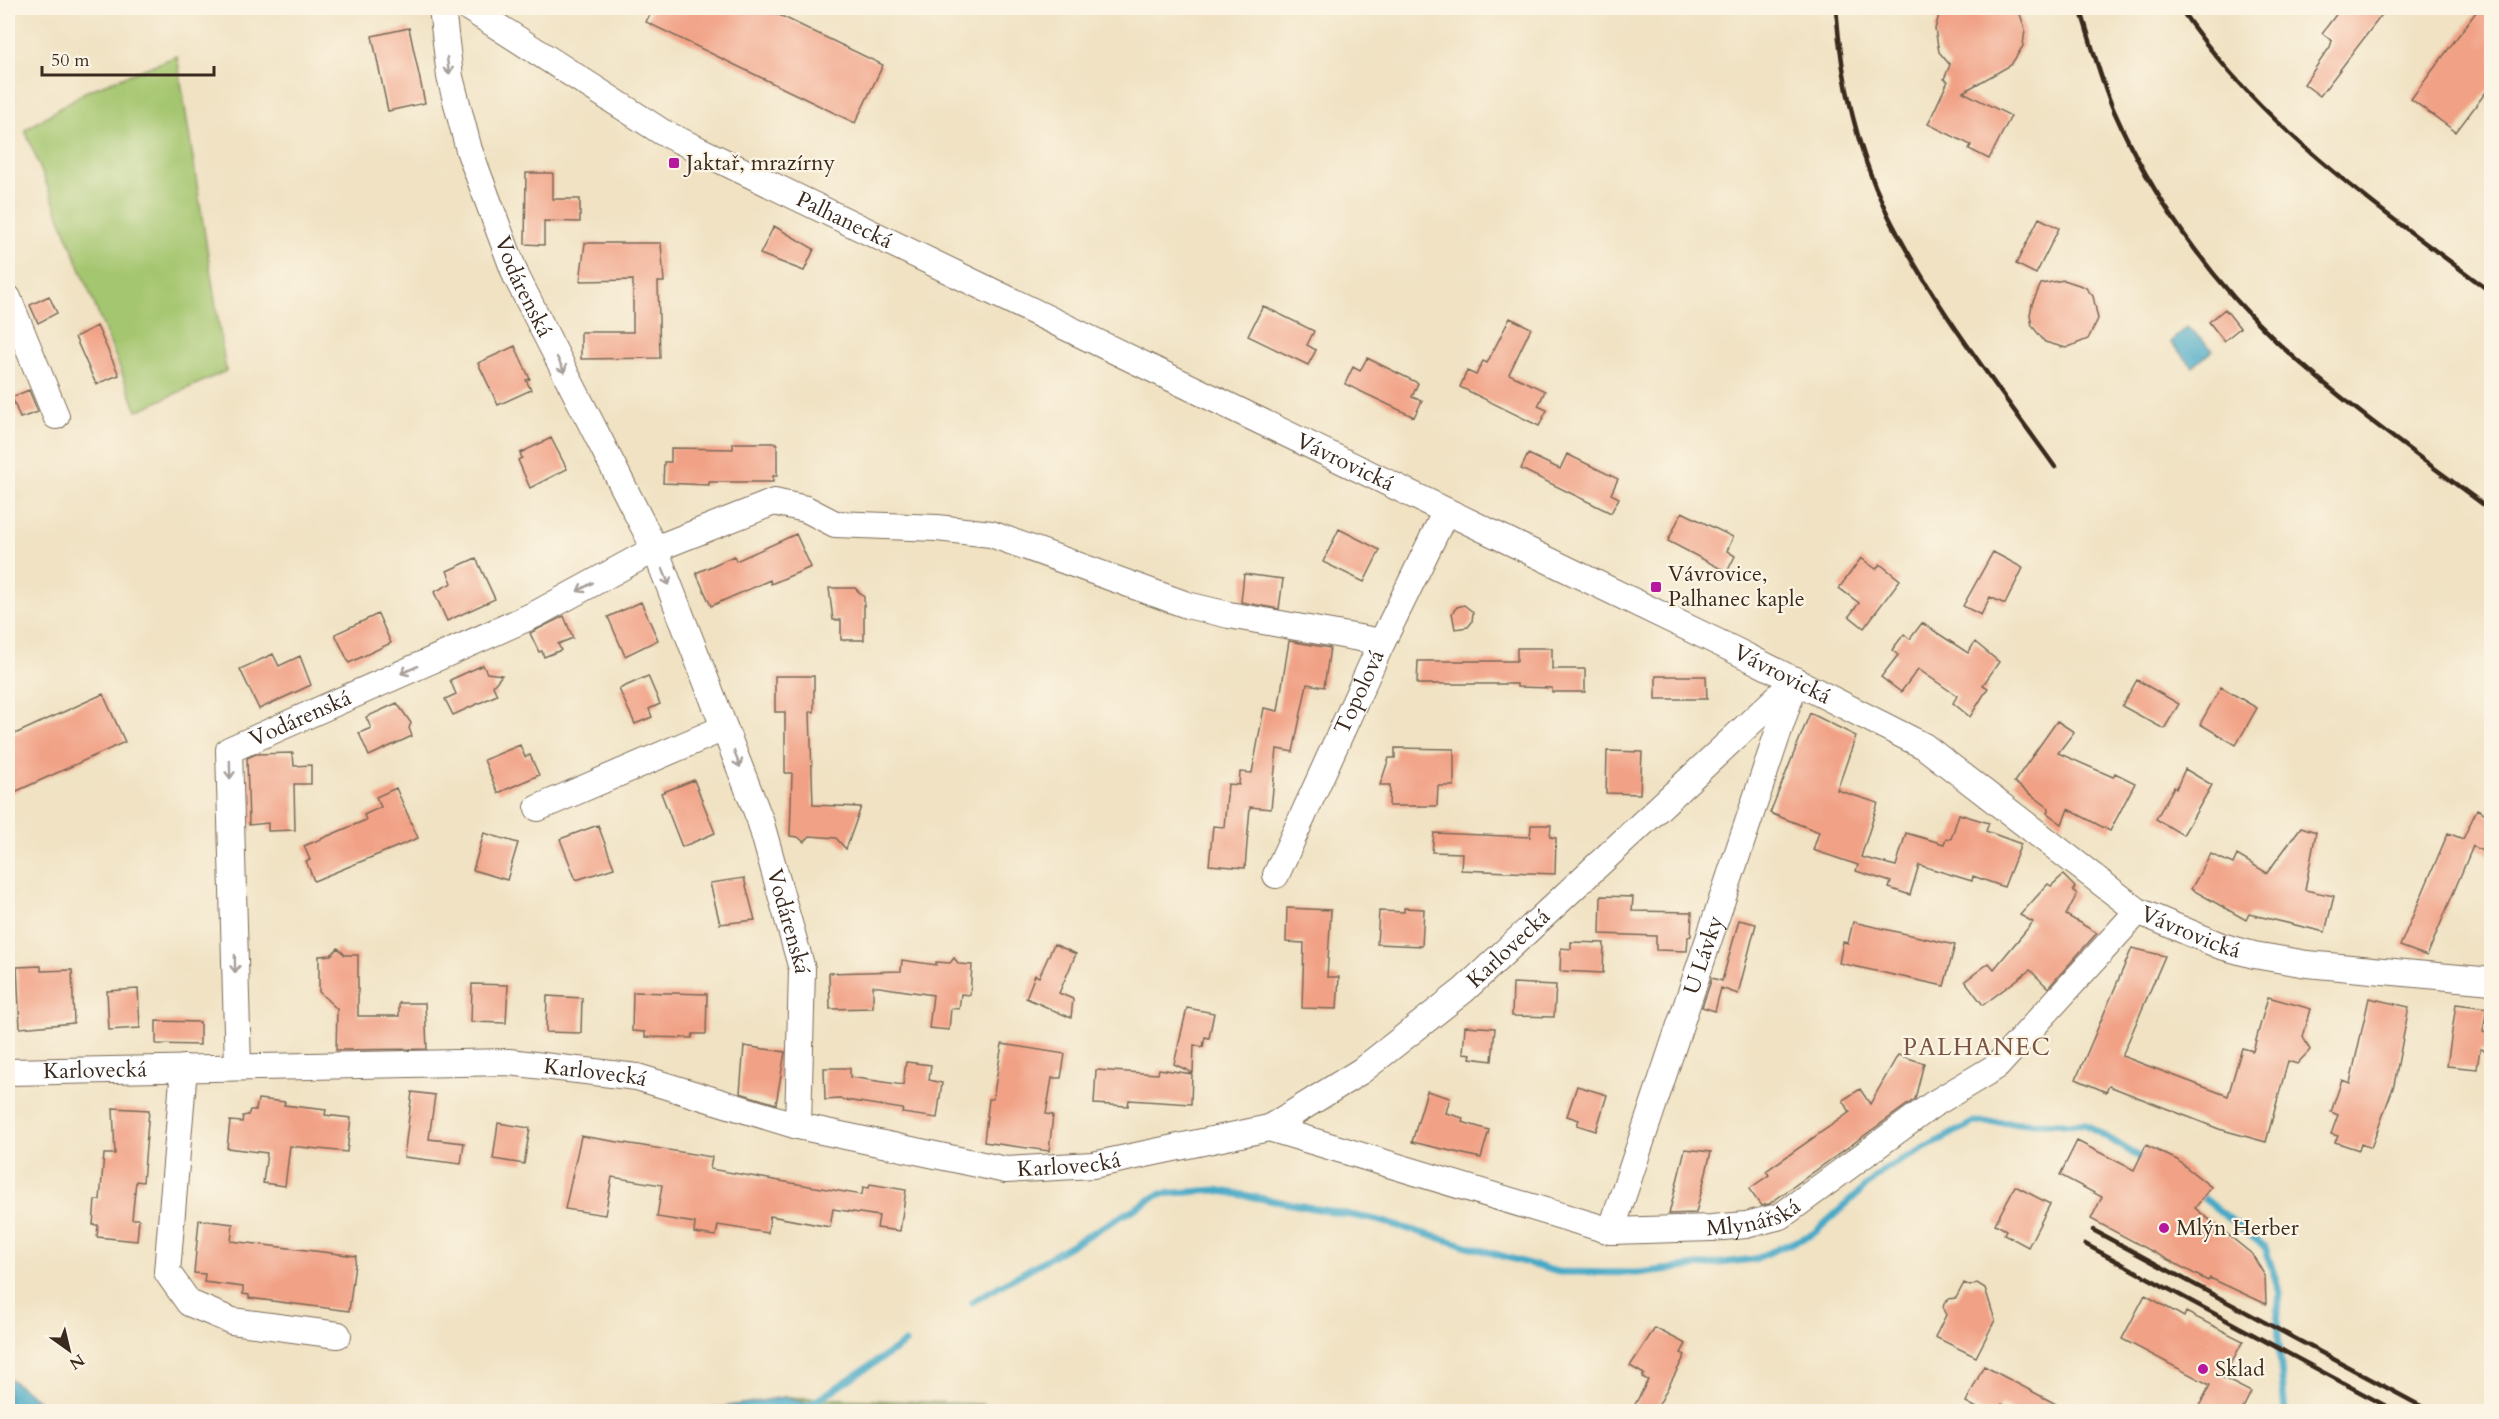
<svg xmlns="http://www.w3.org/2000/svg" width="2499" height="1419" font-family="Cardo,serif">
  <style>
    .green { fill: #a5c66f; stroke: #707846; stroke-width: 1.5 }
    .forest { fill: #84ab62; stroke: #606a40; stroke-width: 1.5 }
    .water { fill: #46a9c6; stroke: #406a72; stroke-width: 1.5 }
    .lines { fill: none; stroke-linecap: round; stroke-linejoin: round }
    .stream { stroke: #46a9c6; stroke-width: 7 }
    .building { fill: #f1a286 }
    .minor-casing { stroke: #7a6a58; stroke-width: 28 }
    .minor { stroke: #fff; stroke-width: 26 }
    .rail { stroke: #3b2a1e; stroke-width: 4.5 }
    .oneway { stroke: #a79f9a }
    .poi-dot { fill: #b5179e; stroke: #fcf5e5; stroke-width: 2 }
    .labels { text-anchor: middle; dominant-baseline: central; stroke-width: 4.5; stroke-linejoin: round; paint-order: stroke }
    .poi-label { font-size: 22px; fill: #3b2a1e; stroke: #fcf5e5; text-anchor: start }
    .street-label { font-size: 22px; fill: #3b2a1e; stroke: #fcf5e5 }
    .neighbourhood-label { font-size: 24px; letter-spacing: 1.5px; fill: #7b5442; stroke: #fcf5e5 }
  </style>
  <rect width="100%" height="100%" fill="#fcf5e5"/>
  <filter id="ink" filterUnits="userSpaceOnUse"><feTurbulence type="fractalNoise" baseFrequency=".0167" numOctaves="2"/><feDisplacementMap in="SourceGraphic" scale="12" xChannelSelector="R" yChannelSelector="G"/><feConvolveMatrix kernelMatrix="1 2 1 2 8 2 1 2 1" color-interpolation-filters="sRGB"/></filter>
  <filter id="wash" filterUnits="userSpaceOnUse"><feTurbulence type="fractalNoise" baseFrequency=".008" numOctaves="4" result="noise"/><feDisplacementMap in="SourceGraphic" scale="24" xChannelSelector="R" yChannelSelector="G"/><feGaussianBlur stdDeviation="1.35" result="paint"/><feColorMatrix in="noise" values="0 0 0 0 0 0 0 0 0 0 0 0 0 0 0 0 0 1.4 0 .05"/><feComposite in="paint" operator="in"/></filter>
  <g filter="url(#wash)">
    <rect width="100%" height="100%" fill="#f0e2c3"/>
    <path class="green" d="M 177,56 L 226,371 L 137,411 L 25,130 L 85,92 Z"/>
    <path class="forest" d="M 784,1397 L 983,1404 L 997,1411 L 834,1411 Z"/>
    <path class="water" d="M 2187,327 L 2213,350 L 2193,367 L 2170,342 Z
      M 8,1377 L 52,1411 L 8,1411 Z
      M 784,1397 L 834,1411 L 699,1411 Z"/>
    <g class="lines">
      <path class="stream" d="M 2196,1192 L 2265,1247 L 2280,1293 L 2277,1322 L 2285,1412
        M 972,1302 L 1160,1194 L 1216,1190 L 1377,1220 L 1558,1272 L 1638,1273 L 1754,1259 L 1813,1234 L 1885,1169 L 1974,1122 L 2085,1124 L 2146,1161
        M 799,1412 L 905,1343"/>
    </g>
    <g id="blocks">
      <path class="building" d="M 653,8 L 765,8 L 883,65 L 855,123 L 646,22 Z
        M 1941,8 L 2018,8 L 2025,29 L 2023,46 L 2011,65 L 1963,92 L 2011,116 L 1989,159 L 1969,149 L 1971,145 L 1928,124 L 1948,81 L 1944,79 L 1950,65 L 1939,52 L 1935,29 Z
        M 2341,8 L 2387,8 L 2320,96 L 2304,84 L 2330,47 L 2332,41 L 2322,33 Z
        M 2479,8 L 2492,8 L 2492,84 L 2456,132 L 2411,99 Z
        M 409,28 L 425,103 L 388,111 L 372,36 Z
        M 526,173 L 553,173 L 553,199 L 580,199 L 580,222 L 544,221 L 544,245 L 525,244 Z
        M 2039,218 L 2059,228 L 2036,274 L 2016,264 Z
        M 774,226 L 814,249 L 804,271 L 760,254 Z
        M 585,243 L 661,243 L 664,282 L 658,282 L 660,358 L 581,359 L 581,332 L 633,332 L 633,280 L 580,281 Z
        M 2064,280 L 2085,287 L 2093,296 L 2098,319 L 2088,339 L 2066,348 L 2045,342 L 2032,326 L 2030,315 L 2032,304 L 2041,284 Z
        M 49,296 L 57,313 L 38,323 L 30,305 Z
        M 1263,306 L 1314,331 L 1307,345 L 1316,350 L 1308,365 L 1248,336 Z
        M 2225,309 L 2240,328 L 2224,341 L 2209,322 Z
        M 1510,318 L 1531,328 L 1509,374 L 1545,391 L 1538,406 L 1547,410 L 1539,426 L 1460,387 L 1467,371 L 1476,375 L 1483,361 L 1487,363 Z
        M 97,326 L 119,375 L 96,384 L 75,337 Z
        M 515,346 L 530,379 L 526,380 L 531,390 L 498,405 L 478,363 Z
        M 1367,358 L 1418,383 L 1412,397 L 1422,401 L 1414,417 L 1345,384 L 1353,367 L 1360,371 Z
        M 29,390 L 38,412 L 20,418 L 12,397 Z
        M 551,438 L 567,469 L 530,488 L 518,460 L 522,458 L 520,453 Z
        M 733,443 L 777,443 L 777,476 L 773,476 L 773,482 L 709,482 L 709,485 L 663,483 L 664,462 L 671,462 L 671,448 L 733,449 Z
        M 1528,454 L 1560,469 L 1567,454 L 1618,479 L 1611,494 L 1619,498 L 1611,513 L 1521,469 Z
        M 1682,512 L 1733,537 L 1727,551 L 1735,556 L 1727,572 L 1668,541 Z
        M 1339,529 L 1380,550 L 1364,582 L 1323,562 Z
        M 796,534 L 811,567 L 771,584 L 770,580 L 711,606 L 696,573 L 734,556 L 736,561 Z
        M 1993,552 L 2023,568 L 2005,604 L 1990,597 L 1981,615 L 1963,606 Z
        M 476,558 L 495,599 L 447,621 L 434,592 L 452,583 L 447,571 Z
        M 1861,558 L 1876,569 L 1880,564 L 1900,580 L 1864,628 L 1849,616 L 1859,603 L 1839,588 Z
        M 1244,574 L 1283,579 L 1279,609 L 1241,602 Z
        M 829,588 L 855,588 L 864,597 L 864,640 L 841,640 L 841,620 L 833,620 Z
        M 641,602 L 658,640 L 625,656 L 608,617 Z
        M 1464,605 L 1473,612 L 1472,622 L 1468,627 L 1455,629 L 1452,613 L 1457,607 Z
        M 378,614 L 391,643 L 349,663 L 335,634 Z
        M 564,616 L 573,638 L 558,644 L 561,650 L 544,657 L 542,651 L 539,652 L 530,633 Z
        M 1922,623 L 1968,653 L 1975,642 L 1999,662 L 1983,685 L 1988,688 L 1970,717 L 1953,703 L 1957,696 L 1918,669 L 1901,692 L 1881,677 L 1898,655 L 1892,650 L 1904,634 L 1910,639 Z
        M 1289,641 L 1330,648 L 1324,687 L 1307,684 L 1293,752 L 1277,749 L 1271,809 L 1250,807 L 1245,868 L 1209,865 L 1213,826 L 1224,827 L 1228,784 L 1239,785 L 1240,772 L 1252,773 L 1264,708 L 1278,711 Z
        M 1517,648 L 1552,648 L 1552,669 L 1585,669 L 1585,692 L 1552,692 L 1552,688 L 1517,687 L 1517,684 L 1417,684 L 1418,661 L 1517,661 Z
        M 273,654 L 279,666 L 300,656 L 311,685 L 259,709 L 240,669 Z
        M 483,665 L 487,673 L 502,675 L 493,686 L 497,695 L 453,715 L 445,699 L 456,694 L 450,680 Z
        M 648,676 L 660,704 L 649,709 L 652,717 L 635,724 L 619,689 Z
        M 775,676 L 814,676 L 814,712 L 810,712 L 813,805 L 861,807 L 846,849 L 836,838 L 810,836 L 804,842 L 798,837 L 790,836 L 792,773 L 785,773 L 785,712 L 775,712 Z
        M 1656,676 L 1706,676 L 1707,699 L 1656,699 Z
        M 2137,680 L 2179,704 L 2164,729 L 2122,706 Z
        M 2221,687 L 2257,708 L 2236,745 L 2200,724 Z
        M 103,694 L 125,742 L 8,795 L 8,737 Z
        M 397,703 L 411,723 L 409,728 L 412,736 L 369,756 L 359,733 L 371,728 L 366,717 Z
        M 1810,713 L 1856,736 L 1837,790 L 1878,803 L 1861,857 L 1896,866 L 1906,833 L 1944,844 L 1946,838 L 1951,839 L 1959,814 L 1989,823 L 1986,831 L 2021,844 L 2004,887 L 1973,876 L 1972,881 L 1919,865 L 1910,895 L 1889,888 L 1891,882 L 1856,871 L 1858,865 L 1813,850 L 1819,832 L 1770,813 Z
        M 2057,721 L 2074,732 L 2058,753 L 2113,777 L 2115,773 L 2135,783 L 2110,831 L 2068,809 L 2062,824 L 2047,813 L 2049,808 L 2014,782 Z
        M 520,745 L 525,757 L 530,755 L 539,775 L 498,793 L 484,760 Z
        M 1395,748 L 1454,749 L 1454,786 L 1438,786 L 1437,806 L 1389,806 L 1390,785 L 1380,785 L 1389,758 L 1395,758 Z
        M 1607,751 L 1642,752 L 1640,794 L 1606,793 Z
        M 293,753 L 294,766 L 311,765 L 311,784 L 294,784 L 295,830 L 268,831 L 268,823 L 249,825 L 247,758 L 256,754 Z
        M 2185,769 L 2212,785 L 2183,835 L 2156,819 L 2174,787 L 2176,789 Z
        M 694,780 L 715,833 L 682,847 L 661,793 Z
        M 396,788 L 418,838 L 314,881 L 306,861 L 310,860 L 304,846 L 366,820 L 364,815 L 381,807 L 376,797 Z
        M 2477,809 L 2492,817 L 2492,856 L 2473,846 L 2427,956 L 2400,946 L 2448,833 L 2463,839 Z
        M 598,825 L 614,868 L 576,880 L 560,839 Z
        M 1531,825 L 1551,825 L 1550,837 L 1556,838 L 1555,874 L 1461,870 L 1462,853 L 1432,852 L 1434,833 L 1530,837 Z
        M 2301,827 L 2316,832 L 2305,890 L 2334,896 L 2325,932 L 2249,914 L 2246,920 L 2191,889 L 2211,854 L 2233,864 L 2237,855 L 2267,873 Z
        M 484,833 L 518,843 L 507,880 L 473,870 Z
        M 2063,875 L 2075,887 L 2073,890 L 2077,894 L 2066,915 L 2097,933 L 2048,988 L 2030,970 L 1983,1005 L 1965,981 L 1989,963 L 1994,969 L 2033,922 L 2020,915 L 2048,884 L 2051,886 Z
        M 744,878 L 755,920 L 720,924 L 710,883 Z
        M 1601,896 L 1633,897 L 1632,911 L 1692,912 L 1691,936 L 1688,937 L 1687,951 L 1656,950 L 1656,936 L 1600,934 Z
        M 1287,908 L 1331,910 L 1327,977 L 1339,977 L 1337,1009 L 1302,1008 L 1304,943 L 1286,942 Z
        M 1404,908 L 1424,909 L 1422,946 L 1377,944 L 1379,911 L 1404,912 Z
        M 1739,920 L 1756,924 L 1738,994 L 1721,988 L 1715,1011 L 1702,1007 L 1712,978 L 1722,981 Z
        M 1853,922 L 1955,945 L 1944,986 L 1839,963 L 1843,942 L 1848,943 Z
        M 1571,942 L 1604,943 L 1603,973 L 1560,971 L 1561,948 L 1571,949 Z
        M 1054,944 L 1076,954 L 1059,993 L 1073,999 L 1071,1018 L 1026,998 L 1035,975 L 1039,977 Z
        M 338,948 L 345,955 L 358,955 L 358,1016 L 399,1016 L 399,1003 L 425,1003 L 427,1049 L 336,1050 L 337,1009 L 319,992 L 319,956 L 331,955 Z
        M 2132,948 L 2165,956 L 2122,1056 L 2228,1096 L 2242,1048 L 2253,1051 L 2268,997 L 2311,1009 L 2303,1037 L 2310,1050 L 2297,1064 L 2288,1061 L 2266,1142 L 2219,1129 L 2109,1086 L 2106,1092 L 2076,1079 Z
        M 954,958 L 959,964 L 972,965 L 970,995 L 961,994 L 959,1009 L 951,1008 L 949,1030 L 929,1028 L 933,995 L 873,986 L 873,1008 L 830,1009 L 829,973 L 901,971 L 902,960 L 936,965 L 936,962 L 950,963 Z
        M 41,966 L 41,971 L 72,970 L 74,1023 L 20,1028 L 17,967 Z
        M 1513,983 L 1556,985 L 1554,1017 L 1512,1016 Z
        M 472,984 L 508,985 L 506,1023 L 471,1022 Z
        M 138,989 L 140,1028 L 109,1030 L 107,991 Z
        M 633,992 L 707,994 L 706,1034 L 693,1034 L 692,1038 L 645,1037 L 645,1032 L 632,1031 Z
        M 547,996 L 582,998 L 581,1033 L 546,1032 Z
        M 2369,998 L 2409,1007 L 2394,1085 L 2371,1148 L 2361,1144 L 2359,1150 L 2335,1142 L 2338,1136 L 2331,1134 L 2338,1115 L 2331,1112 L 2342,1080 L 2350,1083 Z
        M 2456,1004 L 2487,1008 L 2483,1032 L 2490,1034 L 2488,1051 L 2480,1049 L 2477,1069 L 2447,1066 Z
        M 1187,1008 L 1214,1013 L 1209,1038 L 1205,1037 L 1203,1047 L 1194,1045 L 1193,1073 L 1174,1064 Z
        M 156,1021 L 200,1022 L 200,1045 L 156,1044 Z
        M 1465,1026 L 1495,1028 L 1492,1061 L 1470,1058 L 1471,1054 L 1463,1053 Z
        M 1002,1044 L 1065,1054 L 1061,1078 L 1052,1078 L 1046,1114 L 1053,1115 L 1049,1151 L 984,1142 L 989,1099 L 993,1099 Z
        M 744,1046 L 785,1052 L 776,1104 L 740,1093 Z
        M 1898,1055 L 1924,1063 L 1915,1099 L 1769,1204 L 1761,1206 L 1749,1189 L 1769,1175 L 1766,1171 L 1850,1112 L 1843,1100 L 1860,1089 L 1870,1104 Z
        M 906,1062 L 931,1065 L 929,1080 L 942,1083 L 937,1118 L 902,1113 L 903,1109 L 840,1099 L 825,1100 L 824,1068 L 850,1068 L 850,1077 L 903,1085 Z
        M 1159,1069 L 1192,1074 L 1191,1104 L 1129,1100 L 1128,1106 L 1094,1104 L 1096,1070 L 1158,1074 Z
        M 1577,1086 L 1607,1095 L 1596,1131 L 1577,1125 L 1579,1120 L 1567,1116 Z
        M 1427,1091 L 1450,1098 L 1446,1113 L 1463,1118 L 1462,1122 L 1489,1130 L 1481,1158 L 1412,1142 Z
        M 412,1092 L 435,1095 L 429,1139 L 464,1143 L 461,1164 L 404,1157 Z
        M 258,1099 L 285,1102 L 284,1105 L 326,1110 L 325,1115 L 351,1118 L 347,1152 L 290,1146 L 285,1186 L 263,1183 L 267,1153 L 227,1148 L 230,1121 L 242,1122 L 243,1116 L 248,1115 L 250,1110 L 256,1110 Z
        M 113,1108 L 149,1110 L 143,1182 L 136,1181 L 132,1219 L 139,1219 L 137,1241 L 97,1237 L 98,1225 L 93,1225 L 95,1200 L 100,1200 L 104,1154 L 115,1154 Z
        M 498,1123 L 530,1128 L 524,1164 L 493,1159 Z
        M 581,1136 L 712,1157 L 710,1169 L 862,1195 L 863,1187 L 869,1188 L 870,1184 L 906,1190 L 900,1231 L 877,1228 L 879,1216 L 833,1209 L 830,1227 L 770,1216 L 768,1233 L 718,1225 L 716,1236 L 694,1233 L 695,1223 L 657,1217 L 662,1185 L 612,1177 L 605,1215 L 565,1209 Z
        M 2077,1141 L 2134,1170 L 2146,1145 L 2177,1160 L 2211,1187 L 2195,1208 L 2252,1254 L 2265,1276 L 2266,1304 L 2210,1278 L 2208,1281 L 2091,1219 L 2102,1197 L 2060,1175 Z
        M 1685,1149 L 1711,1152 L 1696,1213 L 1669,1214 Z
        M 2015,1186 L 2050,1204 L 2028,1247 L 2004,1234 L 2006,1230 L 1995,1224 Z
        M 199,1220 L 233,1224 L 231,1241 L 356,1256 L 349,1311 L 249,1298 L 249,1295 L 243,1294 L 243,1287 L 204,1282 L 205,1274 L 194,1273 Z
        M 1964,1283 L 1970,1286 L 1977,1283 L 1985,1288 L 1995,1320 L 1976,1357 L 1935,1337 L 1946,1315 L 1943,1309 L 1944,1303 L 1948,1299 L 1956,1298 Z
        M 2145,1295 L 2184,1317 L 2186,1312 L 2243,1341 L 2223,1378 L 2251,1392 L 2241,1412 L 2196,1412 L 2210,1385 L 2122,1339 Z
        M 1655,1328 L 1686,1344 L 1681,1353 L 1685,1355 L 1655,1412 L 1631,1412 L 1648,1380 L 1642,1377 L 1644,1374 L 1630,1366 Z
        M 1984,1366 L 2071,1412 L 2015,1412 L 2002,1404 L 1998,1412 L 1984,1412 L 1966,1402 Z"/>
    </g>
  </g>
  <g filter="url(#ink)">
    <use href="#blocks" fill-opacity="0" stroke="#7a6a58" stroke-width="1.5"/>
    <g class="lines">
      <g class="minor-casing">
        <g id="minor">
          <path id="s1" d="M 442,8 L 450,77 L 469,150 L 516,276 L 655,549 L 760,820 L 802,969 L 798,1126"/>
          <path id="s2" d="M 469,8 L 662,132 L 1736,651 L 1924,746 L 2138,911 L 2221,946 L 2254,955 L 2307,964 L 2492,981"/>
          <path d="M 8,298 L 56,416"/>
          <path d="M 538,808 L 724,728"/>
          <path id="s3" d="M 1276,875 L 1382,642 L 1446,511"/>
          <path id="s4" d="M 238,1066 L 229,750 L 536,614 L 655,549 L 774,502 L 806,509 L 835,524 L 937,528 L 991,534 L 1187,605 L 1229,615 L 1382,642"/>
          <path d="M 184,1068 L 167,1272 L 189,1303 L 232,1321 L 338,1335"/>
          <path id="s5" d="M 8,1072 L 509,1062 L 637,1077 L 798,1126 L 1006,1170 L 1093,1165 L 1269,1128 L 1361,1071 L 1464,990 L 1796,680"/>
          <path id="s6" d="M 1269,1128 L 1611,1231 L 1712,1228 L 1746,1225 L 1781,1216 L 1932,1105 L 1997,1066 L 2138,911"/>
          <path id="s7" d="M 1611,1231 L 1795,682"/>
        </g>
      </g>
      <use href="#minor" class="minor"/>
      <path class="rail" d="M 1836,8 C 1841,75 1856,147 1885,209 C 1930,302 1996,384 2055,467
        M 2080,8 C 2091,42 2100,78 2114,111 C 2152,197 2209,278 2278,343 C 2344,404 2420,457 2492,511
        M 2180,8 C 2262,129 2377,206 2492,293
        M 2093,1230 L 2432,1412
        M 2085,1244 L 2397,1412"/>
    </g>
    <defs><path id="oneway-shaft" d="M-6 0H5M1.5-3L5.5 0L1.5 3" fill="none" stroke-width="1.6" stroke-linecap="round" stroke-linejoin="round" transform="scale(1.5)"/></defs>
    <g class="oneway">
      <use href="#oneway-shaft" transform="translate(448 66) rotate(83)"/>
      <use href="#oneway-shaft" transform="translate(561 365) rotate(63)"/>
      <use href="#oneway-shaft" transform="translate(666 577) rotate(69)"/>
      <use href="#oneway-shaft" transform="translate(585 587) rotate(151)"/>
      <use href="#oneway-shaft" transform="translate(409 670) rotate(156)"/>
      <use href="#oneway-shaft" transform="translate(737 759) rotate(69)"/>
      <use href="#oneway-shaft" transform="translate(230 770) rotate(89)"/>
      <use href="#oneway-shaft" transform="translate(235 964) rotate(89)"/>
    </g>
  </g>
  <g class="poi-dot">
    <rect x="668" y="157" width="12" height="12" rx="3"/>
    <rect x="1650" y="581" width="12" height="12" rx="3"/>
    <circle cx="2164" cy="1228" r="6"/>
    <circle cx="2203" cy="1369" r="6"/>
  </g>
  <g class="labels">
    <g class="poi-label">
      <text x="686" y="163">Jaktař, mrazírny</text>
      <text x="1668" y="574">Vávrovice,<tspan x="1668" dy="25">Palhanec kaple</tspan></text>
      <text x="2176" y="1228">Mlýn Herber</text>
      <text x="2215" y="1369">Sklad</text>
    </g>
    <g class="street-label">
      <text stroke="none"><textPath href="#s2" startOffset="432">Palhanecká</textPath></text>
      <text stroke="none"><textPath href="#s1" startOffset="292">Vodárenská</textPath></text>
      <text stroke="none"><textPath href="#s2" startOffset="988">Vávrovická</textPath></text>
      <text stroke="none"><textPath href="#s2" startOffset="1474">Vávrovická</textPath></text>
      <text stroke="none"><textPath href="#s3" startOffset="201">Topolová</textPath></text>
      <text stroke="none"><textPath href="#s4" startOffset="394">Vodárenská</textPath></text>
      <text stroke="none"><textPath href="#s1" startOffset="982">Vodárenská</textPath></text>
      <text stroke="none"><textPath href="#s2" startOffset="1960">Vávrovická</textPath></text>
      <text stroke="none"><textPath href="#s5" startOffset="1578">Karlovecká</textPath></text>
      <text stroke="none"><textPath href="#s7" startOffset="291">U Lávky</textPath></text>
      <text stroke="none"><textPath href="#s5" startOffset="87">Karlovecká</textPath></text>
      <text stroke="none"><textPath href="#s5" startOffset="588">Karlovecká</textPath></text>
      <text stroke="none"><textPath href="#s5" startOffset="1074">Karlovecká</textPath></text>
      <text stroke="none"><textPath href="#s6" startOffset="501">Mlynářská</textPath></text>
    </g>
    <g class="neighbourhood-label">
      <text x="1977" y="1047">PALHANEC</text>
    </g>
  </g>
  <rect width="2499" height="1419" fill="none" stroke="#fcf5e5" stroke-width="30"/>
  <g transform="translate(69 1350) rotate(146)" stroke="#fcf5e5" stroke-width="4.5" paint-order="stroke">
  <path d="M0-4.5L10 22L0 15L-10 22Z" fill="#3b2a1e"/>
  <text y="-9" font-size="16" font-weight="bold" text-anchor="middle" fill="#3b2a1e">N</text>
  </g>
  <path d="M42 66v9h172v-9" fill="none" stroke="#3b2a1e" stroke-width="3"/>
  <text x="51" y="66" font-size="18" fill="#3b2a1e" stroke="#fcf5e5" stroke-width="4.5" paint-order="stroke">50 m</text>
</svg>
